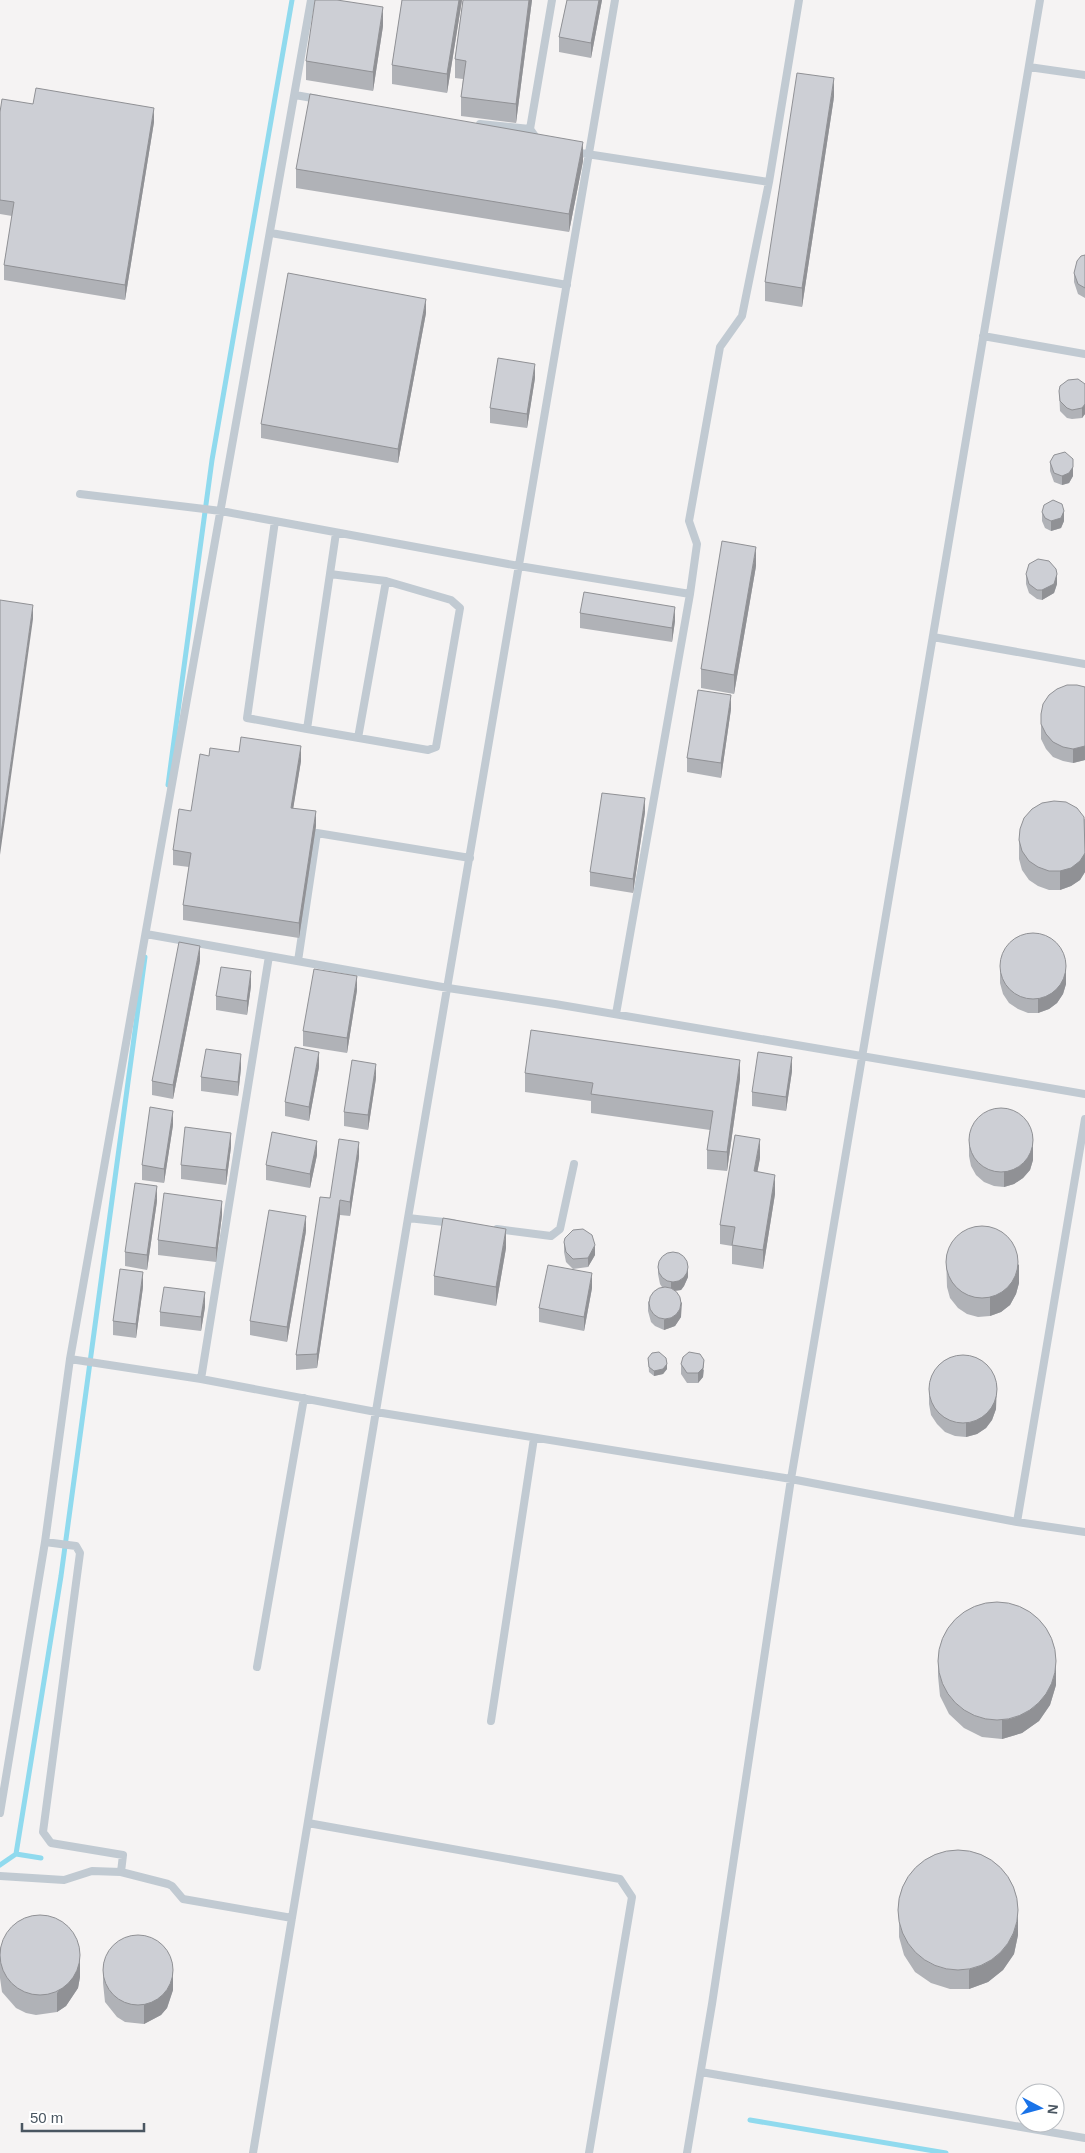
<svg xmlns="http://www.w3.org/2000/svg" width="1085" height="2153" font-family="Helvetica,sans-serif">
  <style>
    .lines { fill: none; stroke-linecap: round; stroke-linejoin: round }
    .stream { stroke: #90daee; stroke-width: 5 }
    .service { stroke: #c1cad2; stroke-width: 8 }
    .wall { fill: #b0b2b7 }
    .shaded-wall { fill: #909195 }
    .building { fill: #cdcfd5; stroke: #909195 }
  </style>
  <rect width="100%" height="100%" fill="#f5f3f3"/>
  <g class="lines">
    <path class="stream" d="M 168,785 L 212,460 L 292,0
      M 16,1854 L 61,1576 L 145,957
      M 0,1865 L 16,1854 L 41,1858
      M 750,2120 L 946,2153"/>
    <path class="service" d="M 1029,67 L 1085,75
      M 295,95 L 318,99
      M 480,124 L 530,129
      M 537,139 L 530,129 L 552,0
      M 574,152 L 769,182
      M 271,233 L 567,285
      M 983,336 L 1085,354
      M 80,494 L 221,511 L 519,566 L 690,594
      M 275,521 L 247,718 L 307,729
      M 336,533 L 307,729 L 428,750 L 436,747 L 460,608 L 451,600 L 386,581
      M 330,574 L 386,581 L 358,738
      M 933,637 L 1085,664
      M 146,934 L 269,956
      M 298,961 L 317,833 L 470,858
      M 616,1014 L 690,594 L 697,544 L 689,521 L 720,347 L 742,316 L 769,182 L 799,0
      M 408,1218 L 453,1223
      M 497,1229 L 551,1236 L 560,1229 L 574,1164
      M 70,1359 L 201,1379 L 376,1412 L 791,1479 L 1017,1522 L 1085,1532
      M 201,1379 L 269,956 L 448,988 L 555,1004 L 1085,1094
      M 1017,1522 L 1085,1119
      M 45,1542 L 76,1546 L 80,1553 L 43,1832 L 51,1843 L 123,1855 L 121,1872
      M 257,1667 L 304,1398
      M 491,1721 L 534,1438
      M 0,1813 L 45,1542 L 70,1359 L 311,0
      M 308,1823 L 620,1879 L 632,1897 L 589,2153
      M 0,1876 L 64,1880 L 92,1871 L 121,1872 L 168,1884 L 172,1886 L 183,1899 L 292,1918
      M 701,2072 L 1085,2138
      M 253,2153 L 408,1218 L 615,0
      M 687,2153 L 712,2004 L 791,1479 L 1040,0"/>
  </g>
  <path class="wall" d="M 402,0 L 462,0 L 447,93 L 392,84 L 392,65 Z
    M 463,0 L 532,0 L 516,123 L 461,116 L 461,97 L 463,79 L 455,78 L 455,59 Z
    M 567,0 L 602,0 L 591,58 L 559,52 L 559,37 Z
    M 383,26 L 373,91 L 306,80 L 306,61 Z
    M 834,97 L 802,307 L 765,301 L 765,282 Z
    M 0,112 L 154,122 L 125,300 L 4,280 L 4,265 L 12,216 L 0,214 Z
    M 583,161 L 569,232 L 296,188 L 296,169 Z
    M 1085,255 L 1085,298 L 1078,294 L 1074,282 L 1074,273 Z
    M 426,313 L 398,463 L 261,438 L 261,424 Z
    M 535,378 L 527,428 L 490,423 L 490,408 Z
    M 1085,384 L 1085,414 L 1082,418 L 1072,419 L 1067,418 L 1060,411 L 1059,391 Z
    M 1050,462 L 1073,476 L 1069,483 L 1062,485 L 1054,482 L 1050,471 Z
    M 1042,512 L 1064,521 L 1061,528 L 1051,531 L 1045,528 L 1042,521 Z
    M 756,566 L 734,694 L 701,688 L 701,669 Z
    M 1026,574 L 1057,584 L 1054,593 L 1042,600 L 1037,599 L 1029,593 L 1026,584 Z
    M 580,613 L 675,621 L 672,642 L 580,628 Z
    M 1085,687 L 1085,760 L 1073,763 L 1063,761 L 1053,757 L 1046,749 L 1041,739 L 1041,714 Z
    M 731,709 L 721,778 L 687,772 L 687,758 Z
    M 209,756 L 301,761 L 293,808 L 316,826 L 299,938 L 183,920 L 183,905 L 189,867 L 173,865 L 173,850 L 191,811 Z
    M 645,812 L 633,893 L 590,886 L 590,872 Z
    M 1085,819 L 1085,872 L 1080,880 L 1071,886 L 1060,890 L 1049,890 L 1038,886 L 1029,880 L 1022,870 L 1019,859 L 1019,840 Z
    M 200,961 L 173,1099 L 152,1095 L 152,1081 Z
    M 1000,969 L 1066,984 L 1063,994 L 1057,1003 L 1049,1009 L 1038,1013 L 1028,1013 L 1018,1009 L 1009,1003 L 1003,994 L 1000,983 Z
    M 251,986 L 247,1015 L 216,1010 L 216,996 Z
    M 357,990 L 347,1053 L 303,1046 L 303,1031 Z
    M 319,1067 L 309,1121 L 285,1116 L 285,1102 Z
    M 241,1068 L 238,1096 L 201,1091 L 201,1077 Z
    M 792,1071 L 786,1111 L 752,1106 L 752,1092 Z
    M 525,1073 L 740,1079 L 727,1171 L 707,1169 L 707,1150 L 710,1130 L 591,1113 L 591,1101 L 525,1092 Z
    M 376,1078 L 368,1130 L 344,1126 L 344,1112 Z
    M 173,1125 L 164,1183 L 142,1180 L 142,1165 Z
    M 1033,1135 L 1033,1160 L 1030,1170 L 1023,1178 L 1014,1184 L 1004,1187 L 994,1186 L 984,1182 L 976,1175 L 971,1166 L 969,1156 L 969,1142 Z
    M 231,1147 L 226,1185 L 181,1179 L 181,1165 Z
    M 317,1155 L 310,1188 L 266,1180 L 266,1165 Z
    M 359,1157 L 350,1216 L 340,1215 L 317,1368 L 296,1370 L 296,1355 L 330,1198 Z
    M 760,1158 L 757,1172 L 775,1194 L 763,1269 L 732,1264 L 732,1246 L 720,1244 L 720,1225 Z
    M 157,1201 L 147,1270 L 125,1266 L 125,1252 Z
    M 222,1215 L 216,1262 L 158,1255 L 158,1240 Z
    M 306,1231 L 287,1342 L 250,1335 L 250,1321 Z
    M 564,1242 L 595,1255 L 588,1267 L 573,1269 L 566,1262 L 564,1252 Z
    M 506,1248 L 496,1306 L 434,1295 L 434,1276 Z
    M 946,1256 L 1019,1283 L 1016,1294 L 1010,1305 L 1001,1312 L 990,1316 L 978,1317 L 967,1314 L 958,1308 L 950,1298 L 947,1287 Z
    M 658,1265 L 688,1277 L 684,1286 L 681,1290 L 675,1291 L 681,1317 L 675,1326 L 664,1330 L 655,1326 L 651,1322 L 648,1311 L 648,1302 L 662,1287 L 660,1284 L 658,1274 Z
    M 143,1287 L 136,1338 L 113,1335 L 113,1321 Z
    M 592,1288 L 584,1331 L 539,1322 L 539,1308 Z
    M 205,1307 L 201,1331 L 160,1326 L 160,1312 Z
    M 648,1358 L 667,1369 L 663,1374 L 654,1376 L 649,1372 Z
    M 681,1364 L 704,1370 L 703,1377 L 698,1383 L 687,1383 L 681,1374 Z
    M 929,1390 L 996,1409 L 992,1420 L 986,1428 L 977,1434 L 966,1437 L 955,1436 L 945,1432 L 937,1424 L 931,1415 L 929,1404 Z
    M 938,1657 L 1056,1685 L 1050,1705 L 1039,1721 L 1022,1733 L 1002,1739 L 982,1737 L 964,1728 L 949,1714 L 940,1696 L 938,1676 Z
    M 899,1918 L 1018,1935 L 1014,1954 L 1003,1970 L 988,1982 L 969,1989 L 950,1989 L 931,1983 L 915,1972 L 904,1955 L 899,1937 Z
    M 0,1947 L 80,1977 L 78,1988 L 66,2006 L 57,2012 L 36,2015 L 26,2013 L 16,2008 L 2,1992 L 0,1978 Z
    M 103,1964 L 173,1990 L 167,2008 L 161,2015 L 144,2024 L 125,2022 L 117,2017 L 105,2002 L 103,1983 Z"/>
  <path class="shaded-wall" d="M 459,0 L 462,0 L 447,93 L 447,74 Z
    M 529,0 L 532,0 L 516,123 L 516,104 Z
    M 599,0 L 602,0 L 591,58 L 591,43 Z
    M 383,7 L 383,26 L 373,91 L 373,72 Z
    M 834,78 L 834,97 L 802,307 L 802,288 Z
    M 154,108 L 154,122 L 125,300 L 125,285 Z
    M 583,142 L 583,161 L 569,232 L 569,214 Z
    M 426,299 L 426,313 L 398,463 L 398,449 Z
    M 535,364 L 535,378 L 527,428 L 527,414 Z
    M 1085,404 L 1085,414 L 1082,418 L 1082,408 Z
    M 1073,467 L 1073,476 L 1069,483 L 1062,485 L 1062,476 Z
    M 1064,511 L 1064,521 L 1061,528 L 1051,531 L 1051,521 Z
    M 756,547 L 756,566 L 734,694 L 734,675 Z
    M 1057,574 L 1057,584 L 1054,593 L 1042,600 L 1042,590 Z
    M 33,605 L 33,619 L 0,855 L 0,841 Z
    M 675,607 L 675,621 L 672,642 L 672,628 Z
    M 731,695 L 731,709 L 721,778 L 721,763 Z
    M 301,746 L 301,761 L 291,822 L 291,808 Z
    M 1085,746 L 1085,760 L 1073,763 L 1073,749 Z
    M 645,798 L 645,812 L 633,893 L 633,879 Z
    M 316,811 L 316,826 L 299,938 L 299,923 Z
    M 1085,853 L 1085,872 L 1080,880 L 1071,886 L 1060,890 L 1060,871 Z
    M 200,946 L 200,961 L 173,1099 L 173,1085 Z
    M 1066,969 L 1066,984 L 1063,994 L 1057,1003 L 1049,1009 L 1038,1013 L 1038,998 Z
    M 251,971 L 251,986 L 247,1015 L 247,1001 Z
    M 357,976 L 357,990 L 347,1053 L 347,1038 Z
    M 319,1052 L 319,1067 L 309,1121 L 309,1107 Z
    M 241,1054 L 241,1068 L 238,1096 L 238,1082 Z
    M 792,1057 L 792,1071 L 786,1111 L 786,1097 Z
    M 740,1060 L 740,1079 L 727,1171 L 727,1152 Z
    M 376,1064 L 376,1078 L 368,1130 L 368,1115 Z
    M 173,1111 L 173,1125 L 164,1183 L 164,1169 Z
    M 231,1133 L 231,1147 L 226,1185 L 226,1170 Z
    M 760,1139 L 760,1158 L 754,1190 L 754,1171 Z
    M 317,1141 L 317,1155 L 310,1188 L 310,1174 Z
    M 359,1142 L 359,1157 L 350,1216 L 350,1202 Z
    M 1033,1146 L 1033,1160 L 1030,1170 L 1023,1178 L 1014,1184 L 1004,1187 L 1004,1172 Z
    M 775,1175 L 775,1194 L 763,1269 L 763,1250 Z
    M 157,1186 L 157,1201 L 147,1270 L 147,1255 Z
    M 340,1200 L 340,1215 L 317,1368 L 317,1354 Z
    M 222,1201 L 222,1215 L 216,1262 L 216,1248 Z
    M 306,1216 L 306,1231 L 287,1342 L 287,1327 Z
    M 506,1229 L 506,1248 L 496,1306 L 496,1287 Z
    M 595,1245 L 595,1255 L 588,1267 L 588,1258 Z
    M 1019,1264 L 1019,1283 L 1016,1294 L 1010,1305 L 1001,1312 L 990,1316 L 990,1297 Z
    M 688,1268 L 688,1277 L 684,1286 L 681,1290 L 671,1291 L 671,1282 Z
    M 143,1272 L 143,1287 L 136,1338 L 136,1324 Z
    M 592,1273 L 592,1288 L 584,1331 L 584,1317 Z
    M 205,1292 L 205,1307 L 201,1331 L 201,1317 Z
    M 682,1302 L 681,1317 L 675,1326 L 664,1330 L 664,1320 Z
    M 704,1360 L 703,1377 L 698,1383 L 698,1373 Z
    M 667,1364 L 667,1369 L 663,1374 L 654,1376 L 654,1371 Z
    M 997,1384 L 996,1409 L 992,1420 L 986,1428 L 977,1434 L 966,1437 L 966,1422 Z
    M 1056,1666 L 1056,1685 L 1050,1705 L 1039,1721 L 1022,1733 L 1002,1739 L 1002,1720 Z
    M 1018,1916 L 1018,1935 L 1014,1954 L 1003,1970 L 988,1982 L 969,1989 L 969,1970 Z
    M 80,1958 L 80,1977 L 78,1988 L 66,2006 L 57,2012 L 57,1993 Z
    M 173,1971 L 173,1990 L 167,2008 L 161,2015 L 144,2024 L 144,2005 Z"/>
  <path class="building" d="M 315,0 L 337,0 L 383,7 L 373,72 L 306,61 Z
    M 402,0 L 459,0 L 447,74 L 392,65 Z
    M 463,0 L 529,0 L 516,104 L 461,97 L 466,61 L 455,59 Z
    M 567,0 L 599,0 L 591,43 L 559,37 Z
    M 797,73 L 834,78 L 802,288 L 765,282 Z
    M 36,88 L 154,108 L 125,285 L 4,265 L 14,202 L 0,200 L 0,112 L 2,99 L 33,104 Z
    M 310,94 L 583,142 L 569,214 L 296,169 Z
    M 1085,255 L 1085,288 L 1078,284 L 1074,273 L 1077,261 L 1081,256 Z
    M 288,273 L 426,299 L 398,449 L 261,424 Z
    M 498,358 L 535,364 L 527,414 L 490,408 Z
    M 1078,379 L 1085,384 L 1085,404 L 1082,408 L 1072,410 L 1067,408 L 1060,401 L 1059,391 L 1060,386 L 1068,380 Z
    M 1065,452 L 1073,459 L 1073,467 L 1069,473 L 1062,476 L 1054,473 L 1050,462 L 1054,455 Z
    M 1053,500 L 1062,504 L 1064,511 L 1061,518 L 1051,521 L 1045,518 L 1042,512 L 1044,505 Z
    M 722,541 L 756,547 L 734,675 L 701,669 Z
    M 1038,559 L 1049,561 L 1056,569 L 1057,574 L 1054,584 L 1042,590 L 1037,590 L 1029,584 L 1026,574 L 1029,564 Z
    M 584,592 L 675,607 L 672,628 L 580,613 Z
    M 0,600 L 33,605 L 0,841 Z
    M 1067,685 L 1077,685 L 1085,687 L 1085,746 L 1073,749 L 1063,747 L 1053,742 L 1046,734 L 1041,724 L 1041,714 L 1043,704 L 1049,695 L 1057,689 Z
    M 698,690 L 731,695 L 721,763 L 687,758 Z
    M 241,737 L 301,746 L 291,808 L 316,811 L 299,923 L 183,905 L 191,853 L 173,850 L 179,809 L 191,811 L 200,754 L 209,756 L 210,748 L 239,752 Z
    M 602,793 L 645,798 L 633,879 L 590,872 Z
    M 1054,801 L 1066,802 L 1077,808 L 1084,817 L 1085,853 L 1080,861 L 1071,868 L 1060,871 L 1049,871 L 1038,867 L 1029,861 L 1022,851 L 1019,840 L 1020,829 L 1024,818 L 1032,809 L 1042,803 Z
    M1000 966a33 33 0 1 1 66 0a33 33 0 1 1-66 0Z
    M 179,942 L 200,946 L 173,1085 L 152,1081 Z
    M 221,967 L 251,971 L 247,1001 L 216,996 Z
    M 314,969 L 357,976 L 347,1038 L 303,1031 Z
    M 531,1030 L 740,1060 L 727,1152 L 707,1150 L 713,1111 L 591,1094 L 593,1083 L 525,1073 Z
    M 295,1047 L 319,1052 L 309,1107 L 285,1102 Z
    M 206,1049 L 241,1054 L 238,1082 L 201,1077 Z
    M 758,1052 L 792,1057 L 786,1097 L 752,1092 Z
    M 352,1060 L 376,1064 L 368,1115 L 344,1112 Z
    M 150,1107 L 173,1111 L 164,1169 L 142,1165 Z
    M969 1140a32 32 0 1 1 64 0a32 32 0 1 1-64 0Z
    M 185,1127 L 231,1133 L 226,1170 L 181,1165 Z
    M 272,1132 L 317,1141 L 310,1174 L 266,1165 Z
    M 735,1135 L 760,1139 L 754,1171 L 775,1175 L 763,1250 L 732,1245 L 735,1227 L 720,1225 Z
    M 339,1139 L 359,1142 L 350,1202 L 340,1200 L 317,1354 L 296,1355 L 320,1197 L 330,1198 Z
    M 135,1183 L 157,1186 L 147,1255 L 125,1252 Z
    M 164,1193 L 222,1201 L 216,1248 L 158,1240 Z
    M 269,1210 L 306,1216 L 287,1327 L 250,1321 Z
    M 443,1218 L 506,1229 L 496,1287 L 434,1276 Z
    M946 1262a36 36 0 1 1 72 0a36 36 0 1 1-72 0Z
    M 583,1229 L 592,1235 L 595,1245 L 588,1258 L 573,1259 L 566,1252 L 564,1242 L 565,1238 L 573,1230 Z
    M658 1267a15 15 0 1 1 30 0a15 15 0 1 1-30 0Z
    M 548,1265 L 592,1273 L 584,1317 L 539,1308 Z
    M 120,1269 L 143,1272 L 136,1324 L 113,1321 Z
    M649 1303a16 16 0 1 1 32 0a16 16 0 1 1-32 0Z
    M 164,1287 L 205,1292 L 201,1317 L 160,1312 Z
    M 659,1352 L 666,1358 L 667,1364 L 663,1369 L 654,1371 L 649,1367 L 648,1358 L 652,1353 Z
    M 689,1352 L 700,1354 L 704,1360 L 703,1368 L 698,1373 L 687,1373 L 681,1364 L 683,1357 Z
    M929 1389a34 34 0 1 1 68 0a34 34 0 1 1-68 0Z
    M938 1661a59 59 0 1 1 118 0a59 59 0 1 1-118 0Z
    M898 1910a60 60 0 1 1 120 0a60 60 0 1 1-120 0Z
    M0 1955a40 40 0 1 1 80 0a40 40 0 1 1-80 0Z
    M103 1970a35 35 0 1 1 70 0a35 35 0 1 1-70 0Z"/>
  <g transform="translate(1040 2108) rotate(96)"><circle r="24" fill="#ffffff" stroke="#b7bbc0"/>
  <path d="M0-4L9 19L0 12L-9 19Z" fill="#1a73e8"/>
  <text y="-8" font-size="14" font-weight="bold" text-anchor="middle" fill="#4a5661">N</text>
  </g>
  <path d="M22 2123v8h122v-8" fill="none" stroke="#4a5661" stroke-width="2.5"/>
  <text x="30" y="2123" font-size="15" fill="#4a5661" stroke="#ffffff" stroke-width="4" paint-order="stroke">50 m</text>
</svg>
